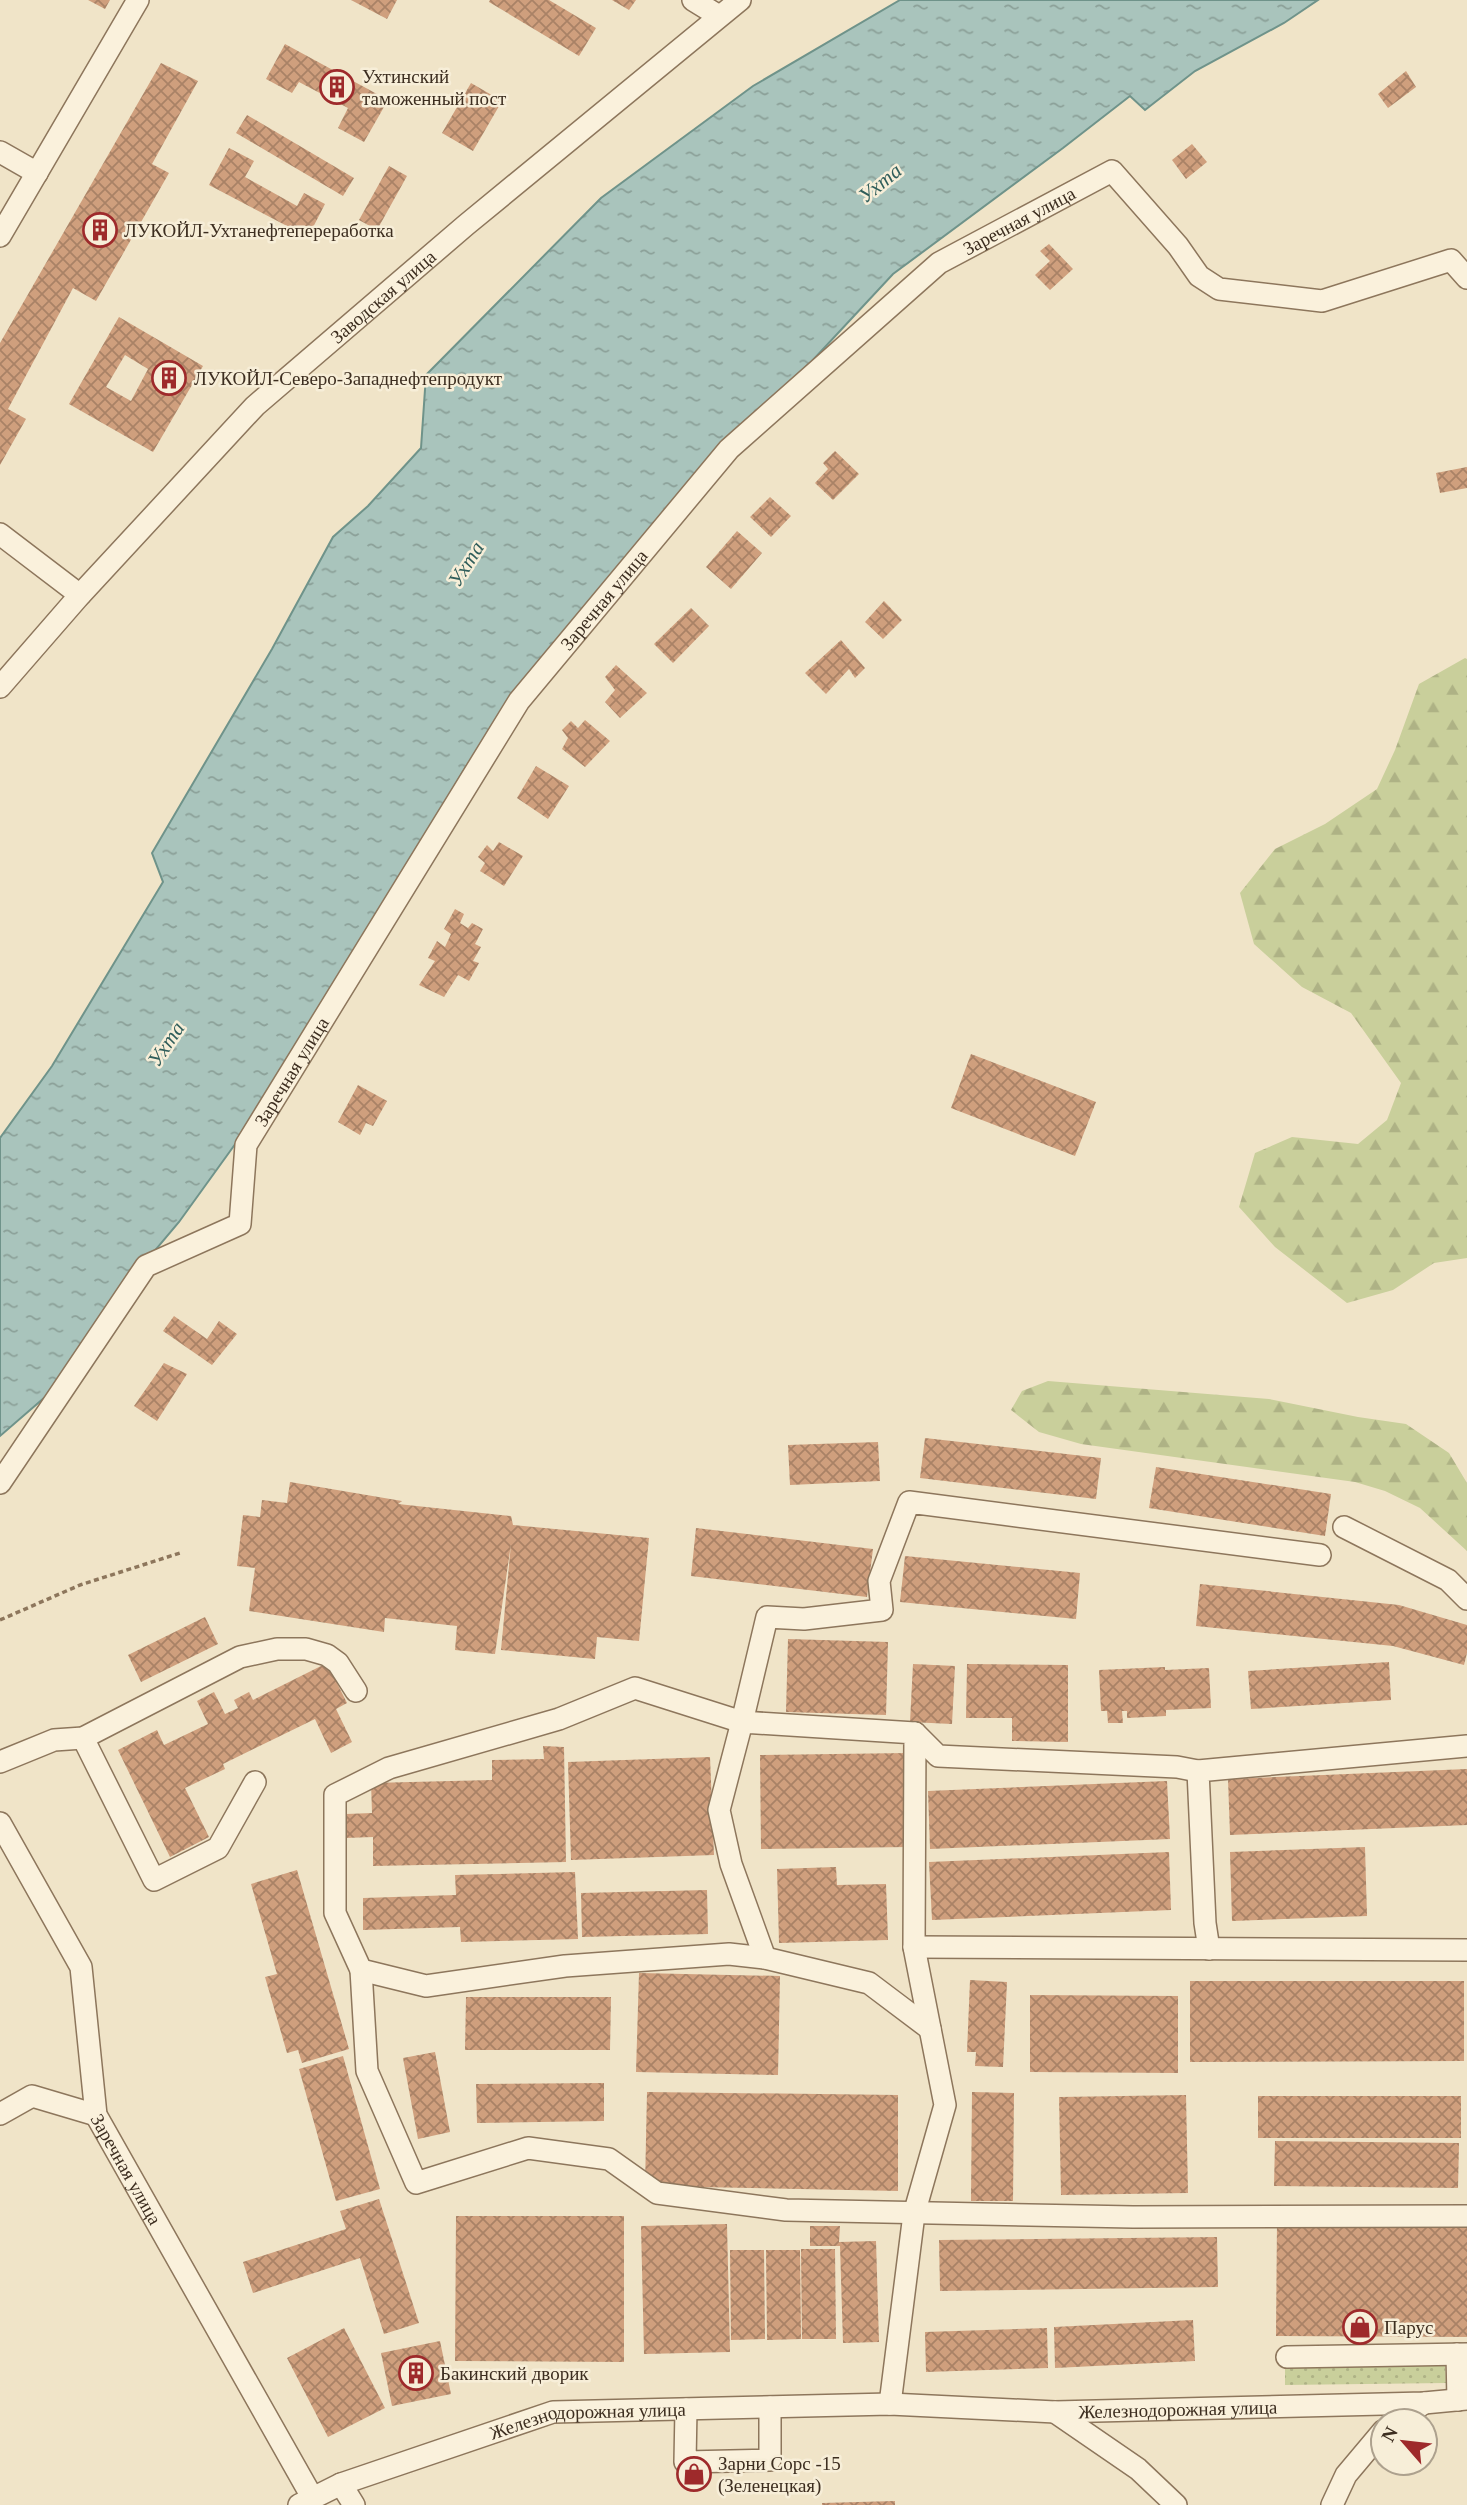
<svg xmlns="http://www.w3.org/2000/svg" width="1467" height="2505" font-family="'Times New Roman',serif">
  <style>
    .grass { fill: url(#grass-dots) }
    .forest { fill: url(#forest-firs) }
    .water { fill: url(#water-ripples); stroke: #6f938a; stroke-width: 2 }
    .building { fill: url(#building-cross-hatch); fill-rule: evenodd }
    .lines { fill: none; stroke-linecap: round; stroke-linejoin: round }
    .minor-casing { stroke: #8d765c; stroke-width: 24 }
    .path { stroke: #8d765c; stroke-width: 3.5; stroke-dasharray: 5 3.5; stroke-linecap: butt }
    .minor { stroke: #faf1dc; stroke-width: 21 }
    .labels { text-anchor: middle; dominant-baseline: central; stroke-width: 5; stroke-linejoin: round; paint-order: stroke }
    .poi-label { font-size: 19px; fill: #3d2e20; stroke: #f7eed8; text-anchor: start }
    .street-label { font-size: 19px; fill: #3d2e20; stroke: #f7eed8 }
    .water-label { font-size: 21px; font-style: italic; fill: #2f5d5a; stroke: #f7eed8 }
  </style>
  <defs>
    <pattern id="grass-dots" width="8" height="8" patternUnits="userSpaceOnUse" patternTransform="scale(1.75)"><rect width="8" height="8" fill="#c9cf9b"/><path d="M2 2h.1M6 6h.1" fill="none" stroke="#aeb285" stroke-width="1.8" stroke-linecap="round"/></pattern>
    <pattern id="forest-firs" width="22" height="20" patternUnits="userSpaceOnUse" patternTransform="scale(1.75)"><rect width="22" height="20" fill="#c9cf9b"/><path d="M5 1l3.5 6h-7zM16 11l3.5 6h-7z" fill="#aeb285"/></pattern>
    <pattern id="water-ripples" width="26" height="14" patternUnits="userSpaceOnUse" patternTransform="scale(1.75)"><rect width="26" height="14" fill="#a9c4bc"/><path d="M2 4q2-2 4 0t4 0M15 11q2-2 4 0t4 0" fill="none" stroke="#8ba098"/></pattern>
    <pattern id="building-cross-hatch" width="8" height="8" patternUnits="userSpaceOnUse" patternTransform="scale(1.75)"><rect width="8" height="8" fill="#cf9f7d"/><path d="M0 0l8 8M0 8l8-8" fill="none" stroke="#a98266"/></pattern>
  </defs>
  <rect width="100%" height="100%" fill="#f0e4c8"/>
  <path class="grass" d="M 1445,2363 L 1446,2383 L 1285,2385 L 1285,2366 Z"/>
  <path class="forest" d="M 1465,658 L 1467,659 L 1467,1258 L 1434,1263 L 1393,1290 L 1347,1303 L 1275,1247 L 1239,1207 L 1255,1153 L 1292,1137 L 1358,1144 L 1387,1120 L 1401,1083 L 1351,1013 L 1302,987 L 1254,944 L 1240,893 L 1275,849 L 1325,824 L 1377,789 L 1395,750 L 1419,684 Z
    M 1048,1381 L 1269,1399 L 1358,1417 L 1406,1424 L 1449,1453 L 1467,1483 L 1467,1551 L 1420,1508 L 1385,1491 L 1355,1482 L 1081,1444 L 1039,1432 L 1011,1410 L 1022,1391 Z"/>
  <path class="water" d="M 900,0 L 1318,0 L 1284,23 L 1195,71 L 1145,110 L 1130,96 L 1063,148 L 893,274 L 812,361 L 740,428 L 514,695 L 462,773 L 417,853 L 241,1136 L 179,1222 L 120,1292 L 52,1391 L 0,1436 L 0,1138 L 52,1066 L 163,882 L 152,853 L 272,649 L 333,537 L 368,506 L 421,448 L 426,375 L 601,198 L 753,86 Z"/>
  <path class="building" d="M 88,0 L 110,0 L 105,9 Z
    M 351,0 L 397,0 L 387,19 Z
    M 490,0 L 549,0 L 596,28 L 579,56 L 489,2 Z
    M 612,0 L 636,0 L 629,10 Z
    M 285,44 L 388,100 L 364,142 L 338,128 L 348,108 L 299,82 L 292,93 L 266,79 Z
    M 161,63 L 198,81 L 152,164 L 169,173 L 96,301 L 73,288 L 8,409 L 26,419 L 0,465 L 0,343 Z
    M 1406,71 L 1416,87 L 1388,108 L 1378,94 Z
    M 471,83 L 502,101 L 473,151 L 442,133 Z
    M 247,115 L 354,178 L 343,196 L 236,133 Z
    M 1192,144 L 1207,162 L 1186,179 L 1172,160 Z
    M 229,148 L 254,161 L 245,177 L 297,206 L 304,193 L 325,204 L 308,237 L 209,185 Z
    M 389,166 L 407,176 L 377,230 L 359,220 Z
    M 1049,244 L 1073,269 L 1050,290 L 1035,275 L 1050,261 L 1040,251 Z
    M 119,317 L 203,366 L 153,452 L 69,404 ZM 125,355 L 148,369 L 131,401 L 106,387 Z
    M 835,451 L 859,474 L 833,500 L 815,483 L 828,469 L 823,463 Z
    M 1467,467 L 1467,488 L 1440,493 L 1436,473 Z
    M 770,497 L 791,516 L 771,537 L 750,517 Z
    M 737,531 L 762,553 L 731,589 L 706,567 Z
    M 884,601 L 902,620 L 883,639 L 865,622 Z
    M 691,608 L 709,626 L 673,663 L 654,644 Z
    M 841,640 L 865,668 L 855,678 L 849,669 L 826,694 L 805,673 Z
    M 616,665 L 647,693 L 620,718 L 605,702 L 615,690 L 605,677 Z
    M 585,720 L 610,741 L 585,767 L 562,749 L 568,738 L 562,730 L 571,721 L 578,728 Z
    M 536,766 L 569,786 L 548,819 L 517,798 Z
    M 499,842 L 523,856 L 504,886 L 480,871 L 485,863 L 478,857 L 487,845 L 493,851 Z
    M 455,909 L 464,914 L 460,923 L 468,928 L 472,923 L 483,929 L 475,944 L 481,947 L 473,961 L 479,963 L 469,981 L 458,975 L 444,997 L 419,985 L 435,961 L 428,958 L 437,941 L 445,947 L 451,934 L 444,929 Z
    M 971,1054 L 1096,1102 L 1075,1156 L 951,1108 Z
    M 358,1085 L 387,1101 L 373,1126 L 366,1123 L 360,1135 L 338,1122 Z
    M 174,1316 L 207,1339 L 219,1321 L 237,1334 L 212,1365 L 163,1331 Z
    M 164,1363 L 187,1374 L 157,1421 L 134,1406 Z
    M 925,1438 L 1101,1458 L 1096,1499 L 920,1478 Z
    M 878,1442 L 880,1481 L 790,1485 L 788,1445 Z
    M 1156,1467 L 1331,1494 L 1325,1536 L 1149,1508 Z
    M 290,1482 L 402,1501 L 398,1504 L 511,1516 L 513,1525 L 649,1538 L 639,1641 L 597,1637 L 595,1659 L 501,1650 L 511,1544 L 495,1654 L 455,1650 L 457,1626 L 385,1618 L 384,1632 L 249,1611 L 255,1568 L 237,1566 L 243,1515 L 260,1517 L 262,1500 L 287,1503 Z
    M 696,1528 L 873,1549 L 867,1597 L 691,1576 Z
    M 905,1556 L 1080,1573 L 1076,1619 L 900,1602 Z
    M 1200,1584 L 1399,1605 L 1467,1625 L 1467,1653 L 1464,1665 L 1393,1646 L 1196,1626 Z
    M 205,1617 L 218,1644 L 141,1682 L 128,1655 Z
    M 788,1639 L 888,1642 L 886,1715 L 786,1712 Z
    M 1389,1662 L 1391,1700 L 1251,1709 L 1248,1671 Z
    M 327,1663 L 347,1703 L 336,1709 L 352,1742 L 331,1753 L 315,1719 L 223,1764 L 225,1769 L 185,1788 L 209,1837 L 170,1857 L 118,1750 L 157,1730 L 164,1745 L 208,1724 L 197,1701 L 214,1692 L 225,1714 L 238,1708 L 234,1700 L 249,1692 L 253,1700 Z
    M 913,1664 L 955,1666 L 952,1724 L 910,1722 Z
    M 967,1664 L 1068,1665 L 1068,1742 L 1012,1741 L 1012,1718 L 966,1718 Z
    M 1165,1667 L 1165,1670 L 1209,1668 L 1211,1708 L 1166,1710 L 1166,1716 L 1127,1718 L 1127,1711 L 1122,1711 L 1123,1723 L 1108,1723 L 1107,1711 L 1101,1711 L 1099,1670 Z
    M 543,1746 L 564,1747 L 566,1862 L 373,1866 L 373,1837 L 346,1838 L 346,1814 L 372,1813 L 371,1783 L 492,1780 L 492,1760 L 544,1759 Z
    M 908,1753 L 909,1847 L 761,1849 L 760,1755 Z
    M 710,1757 L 714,1855 L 571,1860 L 568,1762 Z
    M 1467,1769 L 1467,1825 L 1230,1835 L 1228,1779 Z
    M 1167,1781 L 1170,1839 L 930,1849 L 928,1791 Z
    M 1365,1847 L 1367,1916 L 1232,1921 L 1230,1852 Z
    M 1169,1852 L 1171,1910 L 932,1920 L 929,1862 Z
    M 836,1867 L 837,1885 L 886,1884 L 888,1940 L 779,1943 L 777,1869 Z
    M 297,1870 L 349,2049 L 302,2063 L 298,2050 L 287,2053 L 265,1977 L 277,1974 L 251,1884 Z
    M 575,1872 L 578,1939 L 461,1942 L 460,1927 L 363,1930 L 363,1898 L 456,1895 L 455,1875 Z
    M 707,1890 L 708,1934 L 582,1937 L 581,1893 Z
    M 639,1973 L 780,1976 L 778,2075 L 636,2072 Z
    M 970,1980 L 1007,1982 L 1003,2067 L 975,2066 L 976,2052 L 967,2052 Z
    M 1190,1981 L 1464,1981 L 1464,2061 L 1190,2062 Z
    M 1030,1995 L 1178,1996 L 1178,2073 L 1030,2072 Z
    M 466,1997 L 611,1997 L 610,2050 L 465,2050 Z
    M 435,2052 L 450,2132 L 418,2139 L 403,2058 Z
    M 343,2056 L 380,2189 L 336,2201 L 299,2069 Z
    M 604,2083 L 604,2121 L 477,2123 L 476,2084 Z
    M 647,2092 L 898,2095 L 898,2191 L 645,2186 Z
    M 972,2092 L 1014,2093 L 1013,2201 L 971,2201 Z
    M 1186,2095 L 1188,2193 L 1061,2195 L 1059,2097 Z
    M 1258,2096 L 1461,2096 L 1461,2138 L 1258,2138 Z
    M 1275,2141 L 1459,2143 L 1458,2188 L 1274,2186 Z
    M 379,2199 L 419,2323 L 384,2334 L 360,2258 L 253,2293 L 243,2262 L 346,2229 L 340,2211 Z
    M 456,2216 L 624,2216 L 624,2362 L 455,2361 Z
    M 1277,2221 L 1467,2222 L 1467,2337 L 1276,2336 Z
    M 727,2224 L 730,2352 L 644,2354 L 641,2226 Z
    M 810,2226 L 840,2226 L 839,2242 L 876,2241 L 879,2342 L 843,2343 L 840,2246 L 810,2246 Z
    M 1217,2237 L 1218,2287 L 940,2291 L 939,2240 Z
    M 801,2249 L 835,2249 L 836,2339 L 802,2339 Z
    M 730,2250 L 764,2250 L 765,2339 L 731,2340 Z
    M 766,2250 L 800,2250 L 801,2339 L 767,2340 Z
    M 1193,2320 L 1195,2361 L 1055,2368 L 1054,2327 Z
    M 344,2328 L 385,2408 L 328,2437 L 287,2358 Z
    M 1047,2328 L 1048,2368 L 926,2372 L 925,2332 Z
    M 440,2341 L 451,2394 L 392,2406 L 381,2353 Z
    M 895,2501 L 895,2505 L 822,2505 L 822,2503 Z"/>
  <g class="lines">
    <g class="minor-casing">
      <g id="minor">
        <path d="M 693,0 L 719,16"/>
        <path d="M 0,152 L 37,173"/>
        <path d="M 0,236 L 138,0"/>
        <path d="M 0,534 L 80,595"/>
        <path id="s1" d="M 0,687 L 80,595 L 255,406 L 466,225 L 740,0"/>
        <path id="s2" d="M 0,1483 L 146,1266 L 240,1224 L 246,1145 L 519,701 L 729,449 L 939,263 L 1112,171 L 1178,246 L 1199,276 L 1219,289 L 1322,301 L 1451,260 L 1467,278"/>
        <path d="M 1344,1527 L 1448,1580 L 1467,1599"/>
        <path d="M 915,1733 L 938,1756 L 1177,1767 L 1198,1771"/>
        <path d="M 83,1738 L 154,1880 L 218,1848 L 255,1782"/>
        <path d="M 0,1762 L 54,1740 L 83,1738 L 240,1657 L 277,1649 L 306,1649 L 327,1655 L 338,1663 L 356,1691"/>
        <path id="s3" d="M 0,1823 L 81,1967 L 96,2115 L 312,2497"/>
        <path d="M 914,1947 L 1467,1950"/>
        <path d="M 1209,1949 L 1205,1923 L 1198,1771 L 1467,1746"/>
        <path d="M 765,1958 L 731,1864 L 719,1810 L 742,1722 L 915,1733 L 914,1947 L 945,2105 L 914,2214 L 890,2404"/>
        <path d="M 361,1970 L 367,2071 L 416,2183 L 528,2148 L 609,2159 L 657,2193 L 786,2210 L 1133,2217 L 1467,2216"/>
        <path d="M 930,2029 L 869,1983 L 765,1958 L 729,1954 L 565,1966 L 426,1986 L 361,1970 L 335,1913 L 335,1795 L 389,1768 L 559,1719 L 635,1688 L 742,1722 L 767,1617 L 804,1619 L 882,1610 L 879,1581 L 909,1502 L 1320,1555"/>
        <path d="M 0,2114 L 32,2096 L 96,2115"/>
        <path d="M 1457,2354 L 1458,2400"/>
        <path d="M 1287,2357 L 1467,2354"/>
        <path d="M 686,2409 L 685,2462 L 770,2460 L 770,2407"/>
        <path d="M 1055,2412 L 1138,2469 L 1176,2505"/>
        <path d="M 1398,2421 L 1424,2403"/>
        <path d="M 341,2484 L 354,2505"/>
        <path id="s4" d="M 299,2505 L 341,2484 L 553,2412 L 890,2404 L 1055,2412 L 1424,2403 L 1467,2399"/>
        <path d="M 1332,2505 L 1346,2475 L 1383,2431"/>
      </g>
    </g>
    <path class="path" d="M 0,1620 L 80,1585 L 180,1553"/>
    <use href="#minor" class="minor"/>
  </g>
  <defs>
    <g id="building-ring" transform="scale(1.75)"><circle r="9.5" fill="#f7eed8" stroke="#9e2a2b" stroke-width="1.5"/><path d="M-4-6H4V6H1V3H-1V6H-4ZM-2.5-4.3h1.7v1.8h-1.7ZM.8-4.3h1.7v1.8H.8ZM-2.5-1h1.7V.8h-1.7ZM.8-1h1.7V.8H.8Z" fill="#9e2a2b"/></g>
    <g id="shop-ring" transform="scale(1.75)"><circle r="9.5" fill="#f7eed8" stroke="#9e2a2b" stroke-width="1.5"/><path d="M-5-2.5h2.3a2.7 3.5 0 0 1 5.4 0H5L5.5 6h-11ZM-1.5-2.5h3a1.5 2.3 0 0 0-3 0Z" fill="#9e2a2b"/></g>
  </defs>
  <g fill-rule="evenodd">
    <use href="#building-ring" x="337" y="87"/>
    <use href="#building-ring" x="100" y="230"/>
    <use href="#building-ring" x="169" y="378"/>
    <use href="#shop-ring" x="1360" y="2327"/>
    <use href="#building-ring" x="416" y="2373"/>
    <use href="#shop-ring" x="694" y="2474"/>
  </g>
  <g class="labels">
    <g class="poi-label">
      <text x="362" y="76">Ухтинский<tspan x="362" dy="22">таможенный пост</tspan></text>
      <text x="124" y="230">ЛУКОЙЛ-Ухтанефтепереработка</text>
      <text x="194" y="378">ЛУКОЙЛ-Северо-Западнефтепродукт</text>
      <text x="1384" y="2327">Парус</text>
      <text x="440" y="2373">Бакинский дворик</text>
      <text x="718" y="2463">Зарни Сорс -15<tspan x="718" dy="22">(Зеленецкая)</tspan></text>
    </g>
    <g class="street-label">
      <text stroke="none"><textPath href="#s2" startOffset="1664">Заречная улица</textPath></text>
      <text stroke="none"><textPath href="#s1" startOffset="548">Заводская улица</textPath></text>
      <text stroke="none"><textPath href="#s2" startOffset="1097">Заречная улица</textPath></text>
      <text stroke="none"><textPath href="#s2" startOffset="530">Заречная улица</textPath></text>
      <text stroke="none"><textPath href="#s3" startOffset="376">Заречная улица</textPath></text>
      <text stroke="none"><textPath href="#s4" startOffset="896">Железнодорожная улица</textPath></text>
      <text stroke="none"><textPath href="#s4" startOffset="304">Железнодорожная улица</textPath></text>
    </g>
    <g class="water-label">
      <text transform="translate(880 183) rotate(-39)">Ухта</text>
      <text transform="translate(466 564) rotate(-58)">Ухта</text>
      <text transform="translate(166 1044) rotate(-56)">Ухта</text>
    </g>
  </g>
  <g transform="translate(1404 2442) rotate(298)"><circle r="33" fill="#f7eed8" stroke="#ada18e" stroke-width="2"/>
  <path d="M0-5L12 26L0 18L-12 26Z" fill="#9e2a2b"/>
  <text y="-10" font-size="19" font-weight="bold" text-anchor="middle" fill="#3d2e20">N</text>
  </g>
</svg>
